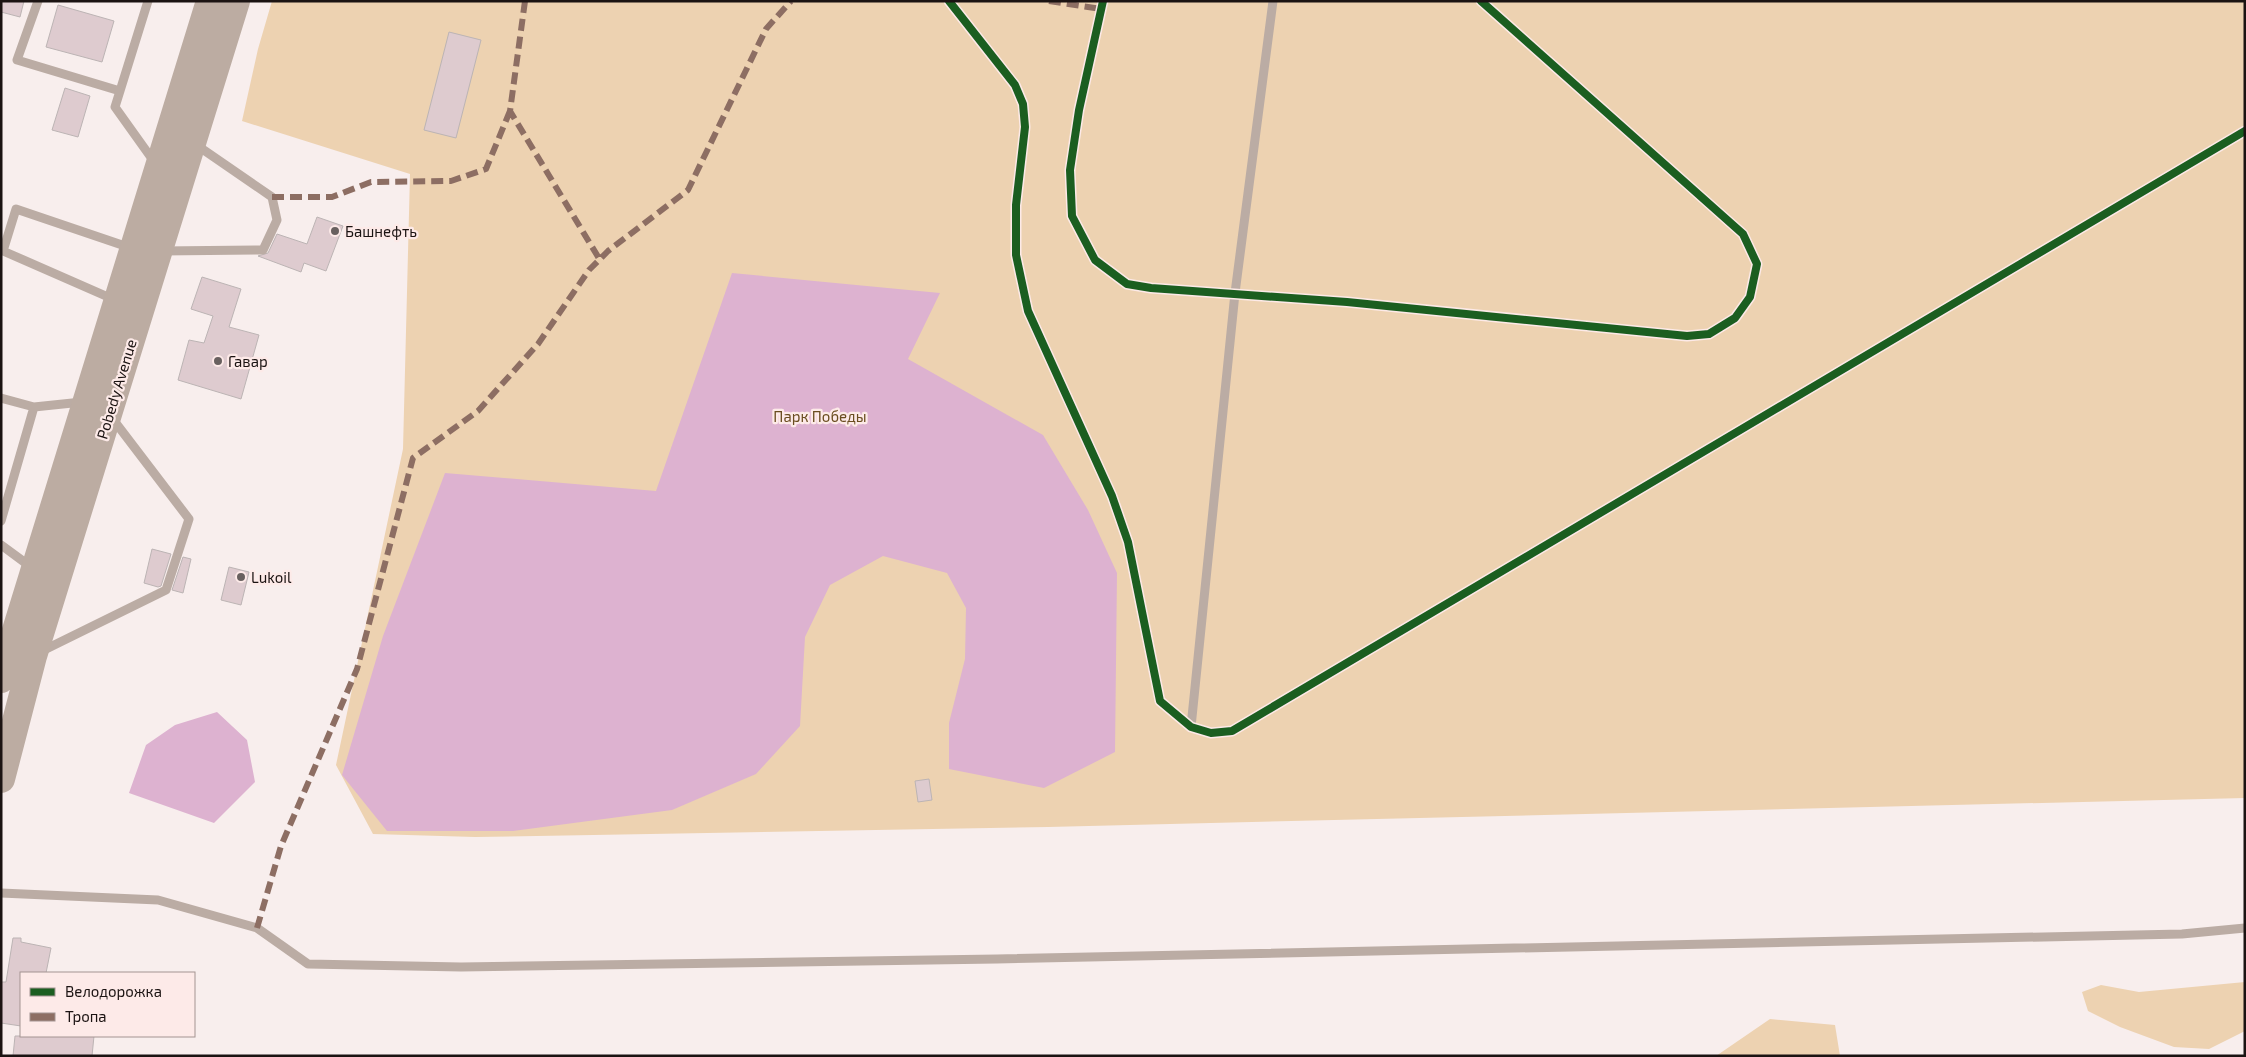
<svg xmlns="http://www.w3.org/2000/svg" width="2246" height="1057" font-family="'Exo 2',sans-serif">
  <style>
    .green { fill: #edd2b1 }
    .water { fill: #ddb2d0 }
    .building { fill: #decbcf; stroke: #bcb4b4 }
    .lines { fill: none; stroke-linecap: round; stroke-linejoin: round }
    .lane { stroke: #bbaca4; stroke-width: 9 }
    .primary { stroke: #bcaca2; stroke-width: 28 }
    .quiet { stroke: #8d6e63; stroke-width: 6; stroke-dasharray: 12 6; stroke-linecap: butt }
    .cycleway-casing { stroke: #fdeae8; stroke-width: 11 }
    .cycleway { stroke: #1b5e20; stroke-width: 8 }
    .poi-dot { fill: #68605f; stroke: #fdeae8; stroke-width: 2 }
    .labels { text-anchor: middle; dominant-baseline: central; stroke-width: 4.5; stroke-linejoin: round; paint-order: stroke }
    .poi-label { font-size: 15px; fill: #1b1312; stroke: #fdeae8; text-anchor: start }
    .street-label { font-size: 15px; fill: #1b1312; stroke: #fdeae8 }
    .park-label { font-size: 15px; fill: #6a4d20; stroke: #fdeae8 }
  </style>
  <rect width="100%" height="100%" fill="#f8eeed"/>
  <path class="green" d="M 272,1 L 2245,1 L 2245,798 L 1048,827 L 475,837 L 373,834 L 336,765 L 403,449 L 410,174 L 242,121 L 258,49 Z
    M 2245,982 L 2245,1031 L 2209,1049 L 2174,1047 L 2120,1027 L 2088,1011 L 2082,992 L 2101,985 L 2139,992 Z
    M 1770,1019 L 1835,1025 L 1840,1056 L 1716,1056 Z"/>
  <path class="water" d="M 732,273 L 940,293 L 908,359 L 1043,435 L 1088,510 L 1117,573 L 1115,752 L 1044,788 L 949,769 L 949,723 L 965,659 L 966,608 L 947,573 L 883,556 L 830,585 L 805,637 L 800,726 L 756,774 L 672,810 L 513,831 L 387,831 L 342,775 L 383,636 L 445,473 L 656,491 Z
    M 217,712 L 247,740 L 255,782 L 214,823 L 129,793 L 146,745 L 175,725 Z"/>
  <path class="building" d="M 1,1 L 24,1 L 20,17 L 1,12 Z
    M 58,5 L 114,21 L 102,62 L 46,47 Z
    M 449,32 L 481,40 L 456,138 L 424,130 Z
    M 65,88 L 90,96 L 78,137 L 52,130 Z
    M 317,217 L 343,226 L 326,271 L 304,263 L 301,272 L 258,256 L 268,253 L 277,234 L 307,244 Z
    M 202,277 L 241,289 L 229,327 L 259,335 L 241,399 L 178,380 L 189,340 L 204,343 L 213,316 L 191,309 Z
    M 152,549 L 171,554 L 161,586 L 158,587 L 144,583 Z
    M 183,557 L 191,559 L 183,593 L 172,590 Z
    M 229,567 L 249,572 L 241,605 L 221,600 Z
    M 929,779 L 932,800 L 918,802 L 915,781 Z
    M 13,938 L 21,938 L 21,942 L 51,948 L 46,973 L 21,973 L 21,1026 L 1,1023 L 1,982 L 6,982 Z
    M 15,1036 L 94,1036 L 92,1056 L 13,1056 Z"/>
  <g class="lines">
    <path class="lane" d="M 38,1 L 17,60 L 120,91
      M 148,1 L 115,107 L 155,163
      M 161,251 L 263,250 L 277,220 L 272,197 L 195,144
      M 115,300 L 3,251 L 16,209 L 131,248
      M 1,398 L 34,407
      M 1,521 L 34,407 L 82,402
      M 1,545 L 31,567
      M 40,652 L 166,590 L 189,519 L 112,418
      M 1191,727 L 1235,293 L 1273,1
      M 1,893 L 158,900 L 257,928 L 308,964 L 461,967 L 997,959 L 2182,934 L 2245,928"/>
    <path class="primary" d="M 1,679 L 210,1
      M 1,779 L 33,656 L 236,1"/>
    <path class="quiet" d="M 525,1 L 510,111 L 600,260
      M 1049,1 L 1101,9
      M 272,197 L 332,197 L 371,182 L 451,181 L 486,169 L 510,111
      M 257,928 L 281,846 L 357,669 L 413,458 L 478,411 L 538,344 L 589,270 L 608,251 L 688,190 L 766,29 L 791,1"/>
    <g class="cycleway-casing">
      <path id="cycleway" d="M 949,1 L 1015,85 L 1023,104 L 1025,127 L 1016,205 L 1016,255 L 1028,311 L 1112,496 L 1128,542 L 1160,701 L 1191,727 L 1211,733 L 1232,731 L 2245,131
        M 1103,1 L 1079,110 L 1070,170 L 1072,216 L 1095,260 L 1127,284 L 1151,288 L 1347,302 L 1687,336 L 1709,334 L 1735,318 L 1750,297 L 1757,264 L 1743,234 L 1481,1"/>
    </g>
    <use href="#cycleway" class="cycleway"/>
  </g>
  <g class="poi-dot">
    <circle cx="335" cy="231" r="5"/>
    <circle cx="218" cy="361" r="5"/>
    <circle cx="241" cy="577" r="5"/>
  </g>
  <g class="labels">
    <g class="poi-label">
      <text x="345" y="231">Башнефть</text>
      <text x="228" y="361">Гавар</text>
      <text x="251" y="577">Lukoil</text>
    </g>
    <g class="street-label">
      <text transform="translate(116 389) rotate(-73)">Pobedy Avenue</text>
    </g>
    <g class="park-label">
      <text x="820" y="416">Парк Победы</text>
    </g>
  </g>
  <rect width="2246" height="1057" fill="none" stroke="#1b1312" stroke-width="5"/>
  <rect x="20" y="972" width="175" height="65" fill="#fdeae8" stroke="#a39492"/>
  <rect x="30" y="988" width="25" height="8" fill="#1b5e20" stroke="#a39492"/>
  <text x="65" y="997" font-size="15" fill="#1b1312">Велодорожка</text>
  <rect x="30" y="1013" width="25" height="8" fill="#8d6e63" stroke="#a39492"/>
  <text x="65" y="1022" font-size="15" fill="#1b1312">Тропа</text>
</svg>
